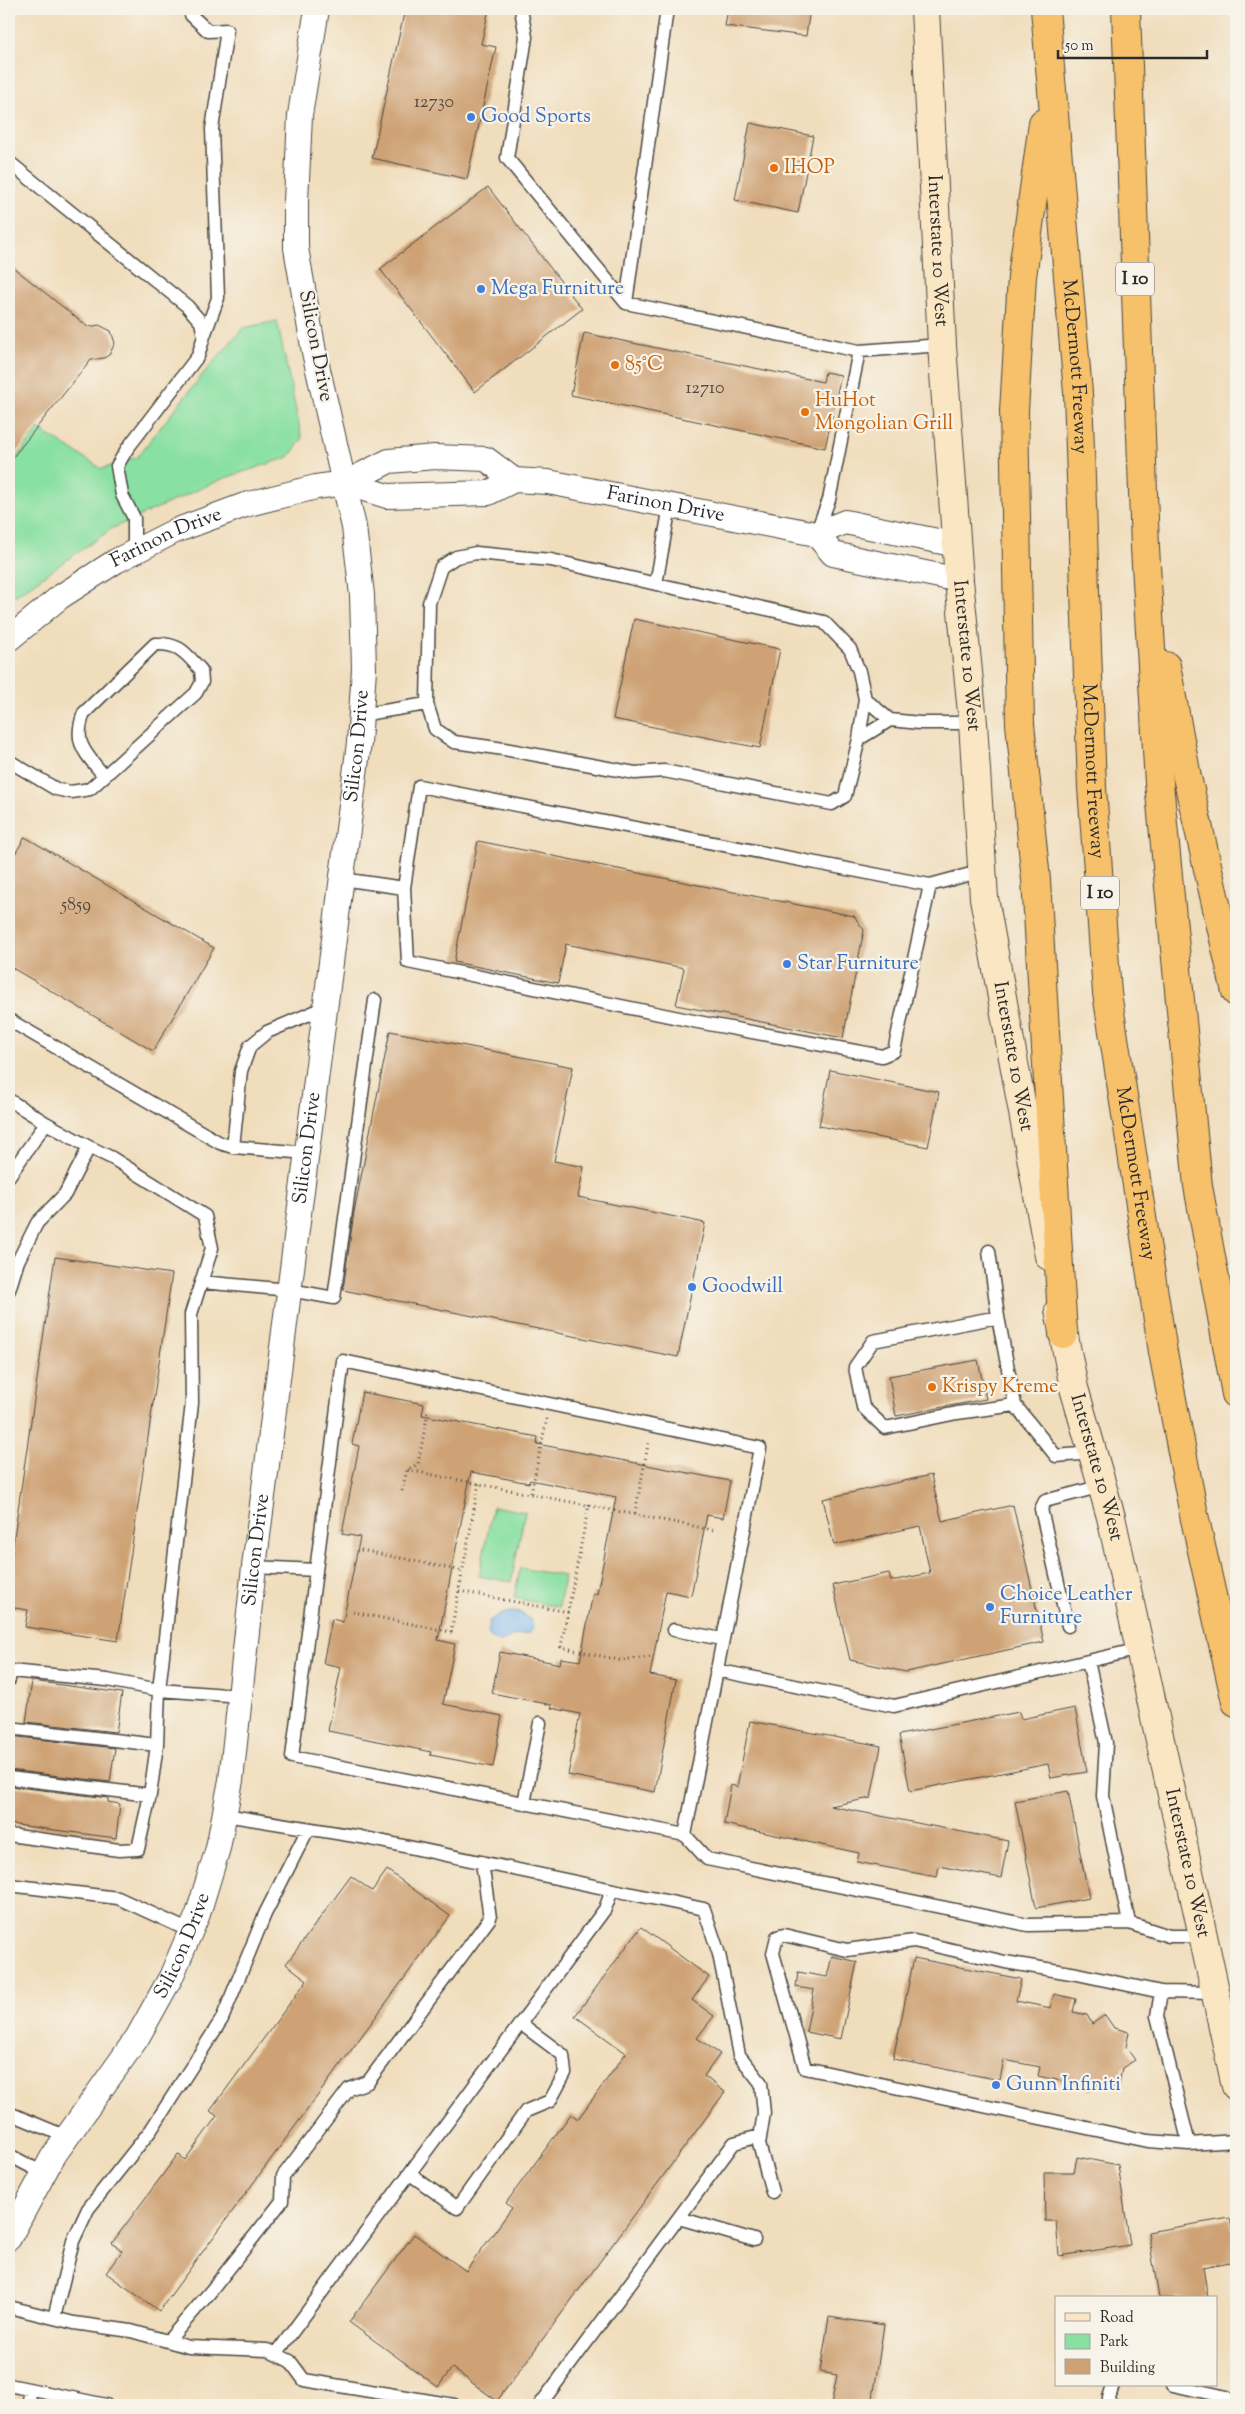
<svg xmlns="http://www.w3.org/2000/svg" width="1245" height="2414" font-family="'Sorts Mill Goudy',serif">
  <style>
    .green { fill: #89e0a3; stroke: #5a8667 }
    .water { fill: #7ebaf0; stroke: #54728e }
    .building { fill: #cea274 }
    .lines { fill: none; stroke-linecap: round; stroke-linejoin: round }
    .lane-casing { stroke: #494641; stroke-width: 15 }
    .street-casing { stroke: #494641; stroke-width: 26 }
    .secondary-casing { stroke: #494641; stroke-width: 30 }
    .highway-casing { stroke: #494641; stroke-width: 30 }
    .path { stroke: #494641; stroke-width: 3; stroke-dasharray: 1 4; stroke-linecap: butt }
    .lane { stroke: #fff; stroke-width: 12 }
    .street { stroke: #fff; stroke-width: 24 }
    .secondary { stroke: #fbe6c4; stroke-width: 28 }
    .highway { stroke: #f6c16b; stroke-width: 28 }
    .shop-dot { fill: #3f7fe0; stroke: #f7f3e8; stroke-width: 2 }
    .food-dot { fill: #e8710a; stroke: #f7f3e8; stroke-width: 2 }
    .labels { text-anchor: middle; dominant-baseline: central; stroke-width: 4.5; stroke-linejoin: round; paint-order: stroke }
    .number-label { font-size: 18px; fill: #54493d }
    .shield { fill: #f7f3e8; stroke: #686764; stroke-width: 1 }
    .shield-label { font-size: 19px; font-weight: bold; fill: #2b2b2b }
    .shop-label { font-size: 20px; fill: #366cbe; stroke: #f7f3e8; text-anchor: start }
    .food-label { font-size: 20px; fill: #c56008; stroke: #f7f3e8; text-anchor: start }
    .street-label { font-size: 20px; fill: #2b2b2b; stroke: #f7f3e8 }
  </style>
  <rect width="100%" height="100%" fill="#f7f3e8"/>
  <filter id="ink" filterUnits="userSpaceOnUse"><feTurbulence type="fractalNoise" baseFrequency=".02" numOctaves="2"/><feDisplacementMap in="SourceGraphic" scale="10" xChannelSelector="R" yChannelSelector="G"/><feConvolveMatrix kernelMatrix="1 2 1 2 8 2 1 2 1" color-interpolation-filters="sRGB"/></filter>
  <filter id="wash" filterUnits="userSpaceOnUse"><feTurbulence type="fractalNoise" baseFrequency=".0096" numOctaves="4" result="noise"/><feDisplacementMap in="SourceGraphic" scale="20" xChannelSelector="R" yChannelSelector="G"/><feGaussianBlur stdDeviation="1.12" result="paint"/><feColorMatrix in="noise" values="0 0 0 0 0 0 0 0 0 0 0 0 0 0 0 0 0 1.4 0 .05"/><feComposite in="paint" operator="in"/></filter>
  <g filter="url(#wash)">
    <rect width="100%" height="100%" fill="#f0ddbc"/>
    <path class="green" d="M 277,321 L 302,439 L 289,457 L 222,479 L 113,528 L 9,600 L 9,467 L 39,429 L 102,469 L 137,457 L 203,374 L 243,328 Z
      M 493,1506 L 525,1512 L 511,1582 L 479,1576 Z
      M 520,1568 L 564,1576 L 559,1607 L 514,1598 Z"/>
    <path class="water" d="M 513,1612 L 521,1613 L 531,1620 L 533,1628 L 530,1633 L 512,1636 L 501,1642 C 488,1640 486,1632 490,1620 L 504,1613 Z"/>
    <g id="blocks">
      <path class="building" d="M 405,9 L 489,9 L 481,44 L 496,47 L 467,179 L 372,158 Z
        M 728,9 L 810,9 L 806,36 L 725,26 Z
        M 750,123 L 813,136 L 798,213 L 735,200 Z
        M 488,187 L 582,309 L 475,392 L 380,269 Z
        M 9,264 L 88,327 L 99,325 L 111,331 L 115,343 L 109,355 L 104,358 L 91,360 L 9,462 Z
        M 584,333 L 823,382 L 825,372 L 841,375 L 825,448 L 571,395 Z
        M 634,619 L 780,649 L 760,748 L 613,719 Z
        M 25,837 L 214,948 L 153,1051 L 9,966 L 9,864 Z
        M 478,841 L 854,916 L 864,930 L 843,1038 L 676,1005 L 684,968 L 566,944 L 558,983 L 454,962 Z
        M 390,1031 L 573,1067 L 554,1161 L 584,1167 L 578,1197 L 705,1223 L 678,1357 L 343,1290 L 354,1212 Z
        M 830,1070 L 939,1092 L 928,1147 L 819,1126 Z
        M 55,1257 L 172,1274 L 118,1641 L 25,1627 L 28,1610 L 9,1607 L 9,1571 Z
        M 978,1360 L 986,1399 L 896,1416 L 889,1376 Z
        M 362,1392 L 424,1404 L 422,1415 L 538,1437 L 537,1444 L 730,1481 L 723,1518 L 707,1515 L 691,1596 L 666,1591 L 650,1675 L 676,1680 L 655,1792 L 568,1775 L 580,1714 L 551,1708 L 552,1705 L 492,1693 L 500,1652 L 560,1664 L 561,1658 L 580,1661 L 593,1593 L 597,1594 L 616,1497 L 530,1480 L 529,1483 L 471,1472 L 438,1640 L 455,1644 L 443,1704 L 502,1716 L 493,1767 L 430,1755 L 431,1752 L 328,1731 L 341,1667 L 323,1663 L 332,1619 L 343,1622 L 360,1537 L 342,1534 L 359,1446 L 352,1444 Z
        M 931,1475 L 942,1521 L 1013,1505 L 1044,1642 L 906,1672 L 850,1660 L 833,1585 L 889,1573 L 891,1581 L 930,1573 L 920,1526 L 834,1545 L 823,1499 Z
        M 32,1681 L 122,1693 L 116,1732 L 26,1722 Z
        M 1075,1708 L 1087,1772 L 1051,1778 L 1048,1764 L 910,1791 L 899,1735 L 1019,1712 L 1021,1719 Z
        M 750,1721 L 881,1746 L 871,1798 L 830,1806 L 1008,1841 L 1001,1878 L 939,1866 L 937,1877 L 857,1862 L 859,1853 L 724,1824 L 731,1785 L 737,1787 Z
        M 9,1736 L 115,1748 L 110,1782 L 9,1770 Z
        M 9,1786 L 108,1798 L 108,1802 L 120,1804 L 116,1838 L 9,1824 Z
        M 1068,1791 L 1089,1898 L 1036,1908 L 1015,1801 Z
        M 387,1870 L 450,1916 L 159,2311 L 106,2273 L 122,2251 L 112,2243 L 178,2154 L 185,2160 L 217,2116 L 210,2111 L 307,1980 L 286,1964 L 351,1876 L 372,1891 Z
        M 641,1927 L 709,1977 L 692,2000 L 714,2016 L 697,2038 L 720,2054 L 704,2076 L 725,2092 L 497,2401 L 452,2368 L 438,2387 L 349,2322 L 414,2234 L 466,2271 L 512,2208 L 506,2203 L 571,2114 L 578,2119 L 626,2053 L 575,2016 Z
        M 832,1956 L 857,1962 L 841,2039 L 806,2032 L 814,1990 L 796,1987 L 798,1972 L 827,1977 Z
        M 914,1958 L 1021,1979 L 1016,2001 L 1051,2008 L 1054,1994 L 1076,1999 L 1073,2012 L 1087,2015 L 1092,2024 L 1105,2015 L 1114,2028 L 1129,2032 L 1126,2047 L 1135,2060 L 1122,2068 L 1119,2085 L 1103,2081 L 1089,2091 L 1085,2086 L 1038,2076 L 1040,2067 L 1004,2060 L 1000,2080 L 893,2059 Z
        M 1077,2157 L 1118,2165 L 1130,2245 L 1059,2256 L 1056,2221 L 1045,2221 L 1044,2172 L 1074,2172 Z
        M 1230,2218 L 1236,2246 L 1236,2261 L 1203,2267 L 1208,2298 L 1159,2298 L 1148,2232 Z
        M 829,2317 L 884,2325 L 872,2405 L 831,2405 L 837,2375 L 820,2372 Z"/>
    </g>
  </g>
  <g filter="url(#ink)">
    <use href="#blocks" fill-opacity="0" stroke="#494641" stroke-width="1"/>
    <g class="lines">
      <g class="lane-casing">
        <path id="lane" d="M 195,9 L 191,15 L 208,31 L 227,30 L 212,129 L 218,298 L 204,336
          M 521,9 L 526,37 L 507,158 L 626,303 L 859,351 L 942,345
          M 9,162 L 187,306 L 201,322 L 204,336 L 198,356 L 127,449 L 117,466 L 122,495 L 134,518 L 134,552
          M 626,303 L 667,9
          M 816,533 L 829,500 L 859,351
          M 656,584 L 670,506
          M 360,715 L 427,704
          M 890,720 L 859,739 L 845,796 L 832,804 L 664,771 L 635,773 L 504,749 L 454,742 L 435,729 L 427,704 L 429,603 L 441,567 L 456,557 L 476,553 L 551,560 L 824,622 L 850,649 L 859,671 L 865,699 L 890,720 L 920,723 L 973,723
          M 859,739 L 865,699
          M 9,761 L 56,789 L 71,792 L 90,789 L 196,693 L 202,682 L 201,670 C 185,653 180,643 155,644 L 84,713 C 72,744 86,753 104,776
          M 342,879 L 404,888 L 419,786 L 930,885 L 982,871
          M 404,888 L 408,962 L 698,1022 L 882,1056 L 894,1051 L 930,885
          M 9,1020 L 220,1143 L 233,1147 L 307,1153
          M 9,1100 L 46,1123 L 9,1176
          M 46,1123 L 89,1147
          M 233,1147 L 241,1071 L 250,1046 L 267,1032 L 326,1007
          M 989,1251 L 998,1317 L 873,1341 L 855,1367 L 863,1407 L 885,1428 L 957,1413 L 1015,1405
          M 201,1282 L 290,1290 L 334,1298 L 375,1000
          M 9,1290 L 18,1261 L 37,1223 L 65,1194 L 89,1147 L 112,1158 L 205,1216 L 212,1248 L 191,1314 L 192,1403 L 159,1690 L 241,1696
          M 998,1317 L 1015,1405 L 1056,1456 L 1092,1453
          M 254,1567 L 316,1570
          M 1068,1626 L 1041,1509 L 1045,1501 L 1102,1486
          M 674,1630 L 722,1639
          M 1088,1661 L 1106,1743 L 1103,1796 L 1129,1923
          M 716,1670 L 894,1706 L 1140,1649
          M 9,1680 L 10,1671 L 107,1680 L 159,1690 L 157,1745
          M 9,1728 L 157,1745 L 150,1795 L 138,1849 L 119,1850 L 9,1835
          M 9,1778 L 150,1795
          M 524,1803 L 540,1723
          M 225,1815 L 361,1837 L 704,1909 L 719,1954 L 739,2055 L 761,2083 L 764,2113 L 759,2144 L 772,2192
          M 685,1835 L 760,1448 L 343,1361 L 292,1757 L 685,1835 L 707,1859 L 1028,1925 L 1129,1923 L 1169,1936 L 1202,1936
          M 9,1885 L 118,1898 L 190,1931
          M 1161,1992 L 1157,2016 L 1189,2144
          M 1215,1993 L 1161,1992 L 1077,1974 L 1005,1962 L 914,1941 L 847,1950 L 784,1935 L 777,1937 L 773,1953 L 805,2068 L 1148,2141 L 1189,2144 L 1236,2141
          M 9,2113 L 67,2137
          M 9,2155 L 43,2173
          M 410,2174 L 457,2208 L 526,2111 L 550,2101 L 565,2073 L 563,2055 L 520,2023
          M 679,2218 L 754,2240
          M 9,2307 L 74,2323 L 131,2331 L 189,2347 L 267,2350 L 290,2361 L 304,2380 L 454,2405
          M 54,2318 L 73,2241 L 88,2209 L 151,2130 L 222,2019 L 265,1914 L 308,1829
          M 168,2341 L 211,2291 L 282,2201 L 283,2176 L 349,2089 L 368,2082 L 490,1918 L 482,1862
          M 276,2354 L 605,1909 L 612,1890
          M 9,2385 L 106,2405
          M 1173,2385 L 1227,2397 L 1229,2405
          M 28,2405 L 31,2390
          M 540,2405 L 734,2143 L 760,2136
          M 1111,2405 L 1109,2398 L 1113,2385"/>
      </g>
      <g class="street-casing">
        <g id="street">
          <path id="s1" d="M 345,483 L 387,496 L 488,493 L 514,480 L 548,482 L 816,534 L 845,522 L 957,545"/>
          <path d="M 816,534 L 833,554 L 959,580"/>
          <path id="s2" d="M 9,639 L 60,597 L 116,561 L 175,531 L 245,505 L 316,487 L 345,483 L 389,461 L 435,457 L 486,459 L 514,480"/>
          <path id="s3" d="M 9,2238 L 52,2158 L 137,2038 L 171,1977 L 198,1914 L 218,1848 L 231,1780 L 254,1567 L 359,743 L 364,669 L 362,595 L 354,527 L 314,352 L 296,248 L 296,201 L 300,115 L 317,9"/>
        </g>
      </g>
      <g class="secondary-casing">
        <g id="secondary">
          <path id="s4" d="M 925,9 L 942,345 L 959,580 L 973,723 L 984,898 L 1049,1256"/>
          <path id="s5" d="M 1059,1310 L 1074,1388 L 1111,1517 L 1236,2086"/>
        </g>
      </g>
      <g class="highway-casing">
        <g id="highway">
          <path id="s6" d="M 1045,9 L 1078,393 L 1092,788 L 1107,993 L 1163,1352 L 1194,1515 L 1236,1702"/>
          <path d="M 1126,9 L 1145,548 L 1159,783 L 1198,1186 L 1236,1394"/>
          <path d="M 1043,123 L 1022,277 L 1014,411 L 1020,724 L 1036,880 L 1063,1334"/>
          <path d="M 1166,666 L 1187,777 L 1236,992"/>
        </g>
      </g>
      <path class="path" d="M 408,1470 L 713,1530
        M 402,1491 L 407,1470 L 418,1464 L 428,1412
        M 531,1493 L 547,1418
        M 589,1504 L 561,1647 L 619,1660 L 652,1657
        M 635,1513 L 649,1440
        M 361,1550 L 463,1571
        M 459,1591 L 568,1612
        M 353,1612 L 451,1632 L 479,1483"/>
      <use href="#lane" class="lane"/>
      <use href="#street" class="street"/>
      <use href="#secondary" class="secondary"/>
      <use href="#highway" class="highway"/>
    </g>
  </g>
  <g class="shop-dot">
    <circle cx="471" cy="117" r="5"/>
    <circle cx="481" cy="289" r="5"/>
    <circle cx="787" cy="964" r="5"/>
    <circle cx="692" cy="1287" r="5"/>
    <circle cx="990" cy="1607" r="5"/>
    <circle cx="996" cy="2085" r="5"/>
  </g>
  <g class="food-dot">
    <circle cx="774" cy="168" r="5"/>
    <circle cx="615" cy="365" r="5"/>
    <circle cx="805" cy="412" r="5"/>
    <circle cx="932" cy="1387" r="5"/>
  </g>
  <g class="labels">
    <g class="number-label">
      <text x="434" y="103">12730</text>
      <text x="705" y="389">12710</text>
      <text x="76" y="906">5859</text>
    </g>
    <g class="shield">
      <rect x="1116" y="262.5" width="38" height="33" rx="4"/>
      <rect x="1081" y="876.5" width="38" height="33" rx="4"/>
    </g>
    <g class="shield-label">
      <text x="1135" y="279">I 10</text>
      <text x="1100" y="893">I 10</text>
    </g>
    <g class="shop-label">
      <text x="481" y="117">Good Sports</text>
      <text x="491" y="289">Mega Furniture</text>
      <text x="797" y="964">Star Furniture</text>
      <text x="702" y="1287">Goodwill</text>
      <text x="1000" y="1595">Choice Leather<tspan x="1000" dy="23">Furniture</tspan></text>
      <text x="1006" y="2085">Gunn Infiniti</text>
    </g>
    <g class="food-label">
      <text x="784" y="168">IHOP</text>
      <text x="625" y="365">85°C</text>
      <text x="815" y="401">HuHot<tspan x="815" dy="23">Mongolian Grill</tspan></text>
      <text x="942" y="1387">Krispy Kreme</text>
    </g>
    <g class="street-label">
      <text stroke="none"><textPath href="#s4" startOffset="242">Interstate 10 West</textPath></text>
      <text transform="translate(315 346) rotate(79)">Silicon Drive</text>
      <text stroke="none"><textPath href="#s6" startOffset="359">McDermott Freeway</textPath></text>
      <text stroke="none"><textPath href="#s1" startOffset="328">Farinon Drive</textPath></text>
      <text stroke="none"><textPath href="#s2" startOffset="188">Farinon Drive</textPath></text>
      <text stroke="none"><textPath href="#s4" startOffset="648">Interstate 10 West</textPath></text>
      <text stroke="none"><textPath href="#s3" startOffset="1556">Silicon Drive</textPath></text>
      <text stroke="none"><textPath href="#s6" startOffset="764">McDermott Freeway</textPath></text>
      <text stroke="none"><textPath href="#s4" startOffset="1052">Interstate 10 West</textPath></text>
      <text stroke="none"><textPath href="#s3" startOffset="1151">Silicon Drive</textPath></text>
      <text stroke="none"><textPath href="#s6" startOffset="1169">McDermott Freeway</textPath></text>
      <text stroke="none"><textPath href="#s5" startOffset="162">Interstate 10 West</textPath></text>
      <text stroke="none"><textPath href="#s3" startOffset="746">Silicon Drive</textPath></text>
      <text stroke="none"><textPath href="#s5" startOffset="568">Interstate 10 West</textPath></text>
      <text stroke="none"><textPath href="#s3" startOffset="341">Silicon Drive</textPath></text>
    </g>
  </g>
  <rect width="1245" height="2414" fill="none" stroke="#f7f3e8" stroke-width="30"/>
  <rect x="1055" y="2296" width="162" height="90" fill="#f7f3e8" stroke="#a5a39c"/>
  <rect x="1065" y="2313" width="25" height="8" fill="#fbe6c4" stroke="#a5a39c"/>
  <text x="1100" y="2322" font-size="15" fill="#2b2b2b">Road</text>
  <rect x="1065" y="2334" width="25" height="15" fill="#89e0a3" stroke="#a5a39c"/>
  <text x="1100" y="2346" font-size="15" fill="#2b2b2b">Park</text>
  <rect x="1065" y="2359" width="25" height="15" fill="#cea274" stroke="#a5a39c"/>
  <text x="1100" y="2372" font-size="15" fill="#2b2b2b">Building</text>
  <path d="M1058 50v8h149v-8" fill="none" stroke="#2b2b2b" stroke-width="2.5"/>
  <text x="1065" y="50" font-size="15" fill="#2b2b2b" stroke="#f7f3e8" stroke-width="4" paint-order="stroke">50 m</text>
</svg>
